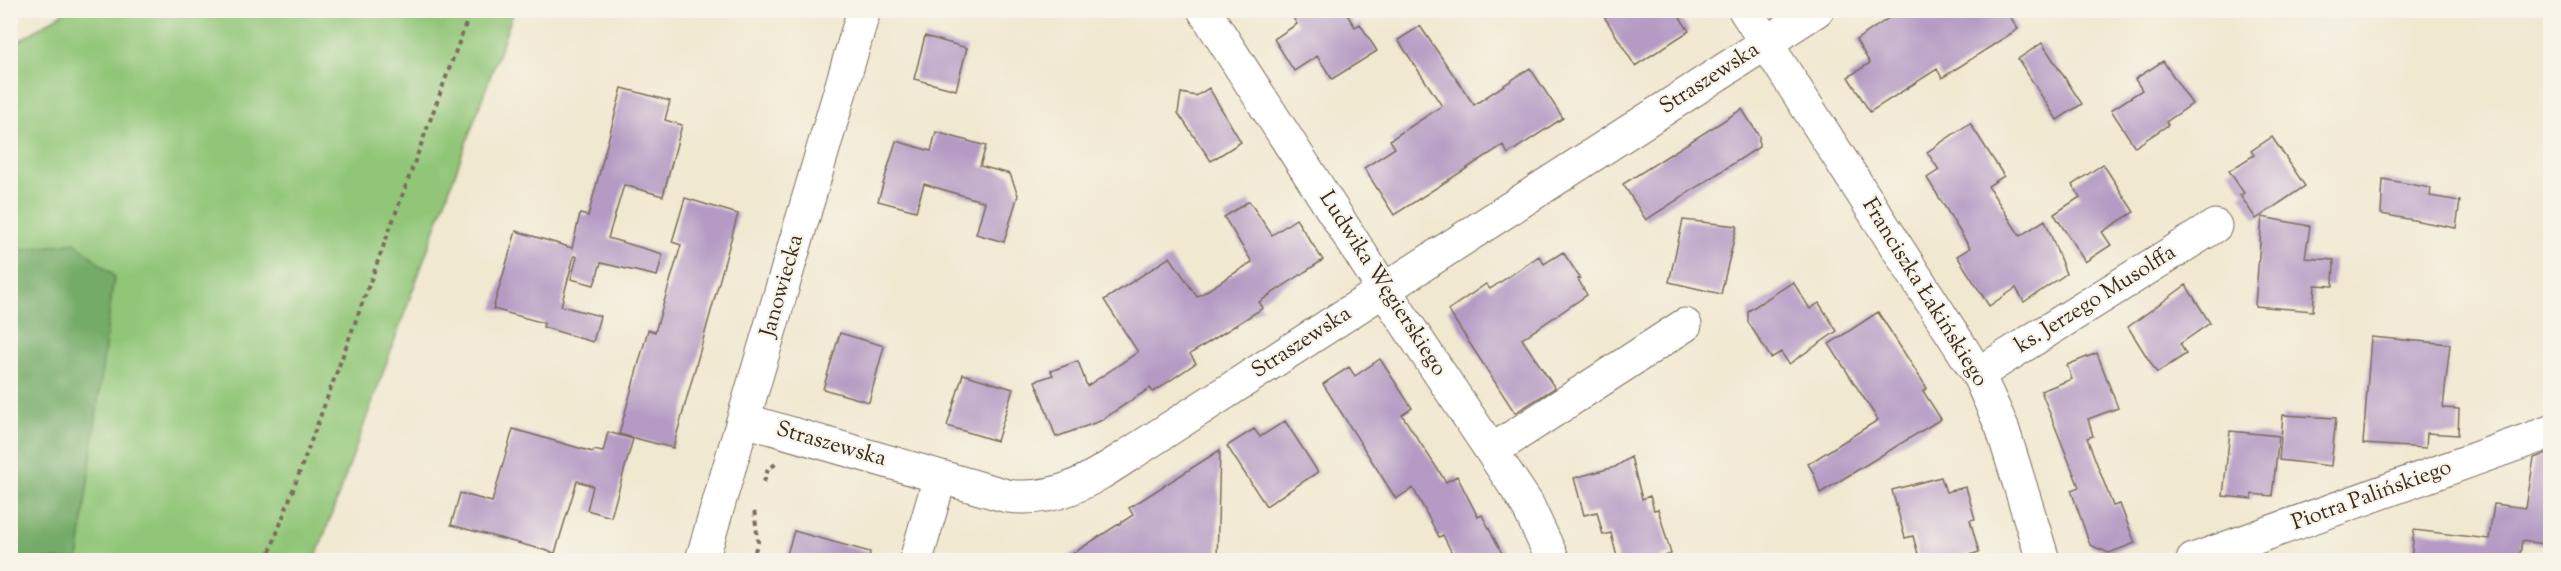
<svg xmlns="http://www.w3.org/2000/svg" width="2561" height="571" font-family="'Sorts Mill Goudy',serif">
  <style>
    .green { fill: #91c678; stroke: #66784b; stroke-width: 1.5 }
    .forest { fill: #74ab68; stroke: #586a43; stroke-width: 1.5 }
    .building { fill: #b59bc4 }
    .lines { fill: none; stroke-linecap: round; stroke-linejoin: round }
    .minor-casing { stroke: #7b6c5c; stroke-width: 35 }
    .path { stroke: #7b6c5c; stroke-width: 4; stroke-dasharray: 4.5 4.5; stroke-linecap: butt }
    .minor { stroke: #fff; stroke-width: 33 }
    .labels { text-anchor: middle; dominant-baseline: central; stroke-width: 4.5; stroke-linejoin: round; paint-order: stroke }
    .street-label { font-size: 22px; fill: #3b2a1e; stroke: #f7f3e8 }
  </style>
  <rect width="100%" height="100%" fill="#f7f3e8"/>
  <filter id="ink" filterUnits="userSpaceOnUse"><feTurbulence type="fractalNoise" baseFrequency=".0167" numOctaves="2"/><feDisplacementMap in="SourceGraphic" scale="12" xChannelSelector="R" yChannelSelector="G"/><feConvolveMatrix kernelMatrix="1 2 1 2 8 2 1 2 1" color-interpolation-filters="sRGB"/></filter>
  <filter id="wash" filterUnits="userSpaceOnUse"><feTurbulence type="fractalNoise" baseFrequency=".008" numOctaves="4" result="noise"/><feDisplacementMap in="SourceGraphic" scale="24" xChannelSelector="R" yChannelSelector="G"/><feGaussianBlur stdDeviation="1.35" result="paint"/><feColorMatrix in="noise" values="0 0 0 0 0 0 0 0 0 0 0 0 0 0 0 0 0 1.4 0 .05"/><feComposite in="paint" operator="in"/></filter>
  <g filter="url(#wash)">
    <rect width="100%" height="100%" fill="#f1e8d0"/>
    <path class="green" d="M 66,11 L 514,11 L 315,560 L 11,560 L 11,46 Z"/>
    <path class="forest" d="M 75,242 L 114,276 L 78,560 L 11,560 L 11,252 Z"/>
    <g id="blocks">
      <path class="building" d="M 1288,10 L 1344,10 L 1355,27 L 1360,24 L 1377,51 L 1332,79 L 1317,56 L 1294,71 L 1274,39 L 1297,24 Z
        M 1600,10 L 1675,10 L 1689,31 L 1635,66 Z
        M 1901,10 L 2006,10 L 2018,29 L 1942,78 L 1937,69 L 1870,112 L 1848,77 L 1870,63 L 1856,40 Z
        M 1420,26 L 1474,105 L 1530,68 L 1563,118 L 1508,154 L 1503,145 L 1394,215 L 1364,168 L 1395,148 L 1390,140 L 1442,106 L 1398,40 Z
        M 925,36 L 967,48 L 956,90 L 914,79 Z
        M 2042,43 L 2082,104 L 2057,120 L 2018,59 Z
        M 2163,61 L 2192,104 L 2166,122 L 2168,125 L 2135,147 L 2111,110 L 2142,90 L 2135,79 Z
        M 622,88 L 670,101 L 665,120 L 682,125 L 663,196 L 624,185 L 608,238 L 663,254 L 657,276 L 601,263 L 594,285 L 571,279 L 577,257 L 574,256 L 561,306 L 600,316 L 593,342 L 543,327 L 544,323 L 493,309 L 516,231 L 572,248 L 580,214 L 588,216 Z
        M 1209,88 L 1241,142 L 1211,161 L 1178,113 L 1181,93 L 1196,96 Z
        M 1742,109 L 1759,136 L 1759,147 L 1646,220 L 1623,184 Z
        M 1970,123 L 2004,176 L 1988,186 L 2020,236 L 2045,220 L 2066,274 L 2024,302 L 2016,288 L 1989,306 L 1957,256 L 1970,248 L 1927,178 L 1939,170 L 1927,152 Z
        M 936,132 L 986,146 L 980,166 L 1010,174 L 1018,195 L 1004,242 L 976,234 L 985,202 L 924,184 L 916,211 L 878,201 L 896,141 L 931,151 Z
        M 2272,137 L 2305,186 L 2256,219 L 2240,195 L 2244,193 L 2229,171 L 2254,155 L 2251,151 Z
        M 2103,164 L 2134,212 L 2102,232 L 2111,245 L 2085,262 L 2054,214 L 2080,197 L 2072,185 Z
        M 2383,179 L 2431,188 L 2430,196 L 2460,201 L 2456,228 L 2381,214 Z
        M 685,198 L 738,214 L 673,448 L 619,434 L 648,330 L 655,332 L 681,245 L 672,242 Z
        M 1249,201 L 1272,235 L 1296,219 L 1323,260 L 1259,302 L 1263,308 L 1190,354 L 1196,363 L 1153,392 L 1150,388 L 1100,421 L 1056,437 L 1035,381 L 1053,375 L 1051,371 L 1078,361 L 1087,386 L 1138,352 L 1104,300 L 1170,257 L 1197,297 L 1252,262 L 1224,217 Z
        M 2262,217 L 2310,226 L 2305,258 L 2334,260 L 2333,286 L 2315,285 L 2313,311 L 2255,306 Z
        M 1683,220 L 1737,226 L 1721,294 L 1669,282 Z
        M 1563,252 L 1580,278 L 1578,279 L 1587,295 L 1522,339 L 1555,388 L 1515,413 L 1448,310 L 1486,284 L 1490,289 L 1539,256 L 1544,264 Z
        M 1793,282 L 1810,309 L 1819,303 L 1837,331 L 1789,364 L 1781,352 L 1771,358 L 1748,322 L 1748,311 Z
        M 2186,285 L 2210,323 L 2180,344 L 2186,354 L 2157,373 L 2128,327 Z
        M 1878,312 L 1927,388 L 1923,391 L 1941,419 L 1820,493 L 1814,474 L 1808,464 L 1878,420 L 1829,344 Z
        M 840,333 L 884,346 L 869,402 L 823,389 Z
        M 2371,337 L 2450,344 L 2443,408 L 2459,409 L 2458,435 L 2427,433 L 2426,448 L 2363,444 Z
        M 2097,353 L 2118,408 L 2088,419 L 2093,436 L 2087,438 L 2113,506 L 2120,504 L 2135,543 L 2109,553 L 2090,545 L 2071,490 L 2079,487 L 2041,391 L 2072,379 L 2067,365 Z
        M 1380,359 L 1412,408 L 1402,415 L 1446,482 L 1457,476 L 1478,517 L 1482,515 L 1506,561 L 1456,561 L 1443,535 L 1439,537 L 1413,488 L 1396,499 L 1323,384 L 1349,367 L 1355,376 Z
        M 963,374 L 1013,389 L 997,441 L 947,426 Z
        M 2283,415 L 2336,418 L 2331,466 L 2279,460 Z
        M 1285,421 L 1318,472 L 1266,506 L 1227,446 L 1254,429 L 1260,437 Z
        M 513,429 L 593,452 L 594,450 L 603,452 L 608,432 L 633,439 L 611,517 L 587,510 L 593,486 L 577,481 L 555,553 L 451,525 L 460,493 L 492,502 Z
        M 2230,431 L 2279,436 L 2272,496 L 2252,494 L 2252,499 L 2223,496 Z
        M 1220,450 L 1217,561 L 1061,561 L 1133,515 L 1129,508 Z
        M 2550,452 L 2550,545 L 2522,541 L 2519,561 L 2411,561 L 2414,530 L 2489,539 L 2494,504 L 2526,508 L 2534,458 Z
        M 1631,457 L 1642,499 L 1650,496 L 1654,510 L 1658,509 L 1671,554 L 1650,561 L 1618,561 L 1611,533 L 1603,535 L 1597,512 L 1584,515 L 1574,478 L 1615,467 Z
        M 1941,477 L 1946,492 L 1966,487 L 1975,519 L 1970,520 L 1979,552 L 1950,561 L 1920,561 L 1913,536 L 1905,538 L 1892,490 Z
        M 794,531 L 870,552 L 869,561 L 785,561 Z"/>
    </g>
  </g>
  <g filter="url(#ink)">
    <use href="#blocks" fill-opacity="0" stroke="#7b6c5c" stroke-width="1.5"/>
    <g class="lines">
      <g class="minor-casing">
        <path id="minor" d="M 1204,10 L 1384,290 L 1527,504 L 1553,560
          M 1745,10 L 1978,374 L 2002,427 L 2043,560
          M 1978,374 L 2215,226
          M 744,420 L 1007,496 C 1063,503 1097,475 1141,447 L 1817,10
          M 1493,450 L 1685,325
          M 702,560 L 864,10
          M 916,560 L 940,477
          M 2193,560 L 2550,432"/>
      </g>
      <path class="path" d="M 764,482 L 768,469 L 776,464
        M 267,560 L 471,10
        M 752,560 L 758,542 L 754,509"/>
      <use href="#minor" class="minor"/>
    </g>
  </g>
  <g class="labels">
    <g class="street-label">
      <text transform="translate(1710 79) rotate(-33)">Straszewska</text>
      <text transform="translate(1382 284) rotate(57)">Ludwika Węgierskiego</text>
      <text transform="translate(783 286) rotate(-74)">Janowiecka</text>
      <text transform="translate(1924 293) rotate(58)">Franciszka Łakińskiego</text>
      <text transform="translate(2096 300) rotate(-32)">ks. Jerzego Musolffa</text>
      <text transform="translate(1302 343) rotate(-33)">Straszewska</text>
      <text transform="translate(831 445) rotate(16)">Straszewska</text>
      <text transform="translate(2372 496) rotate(-20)">Piotra Palińskiego</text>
    </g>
  </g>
  <rect width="2561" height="571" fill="none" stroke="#f7f3e8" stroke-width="36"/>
</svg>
